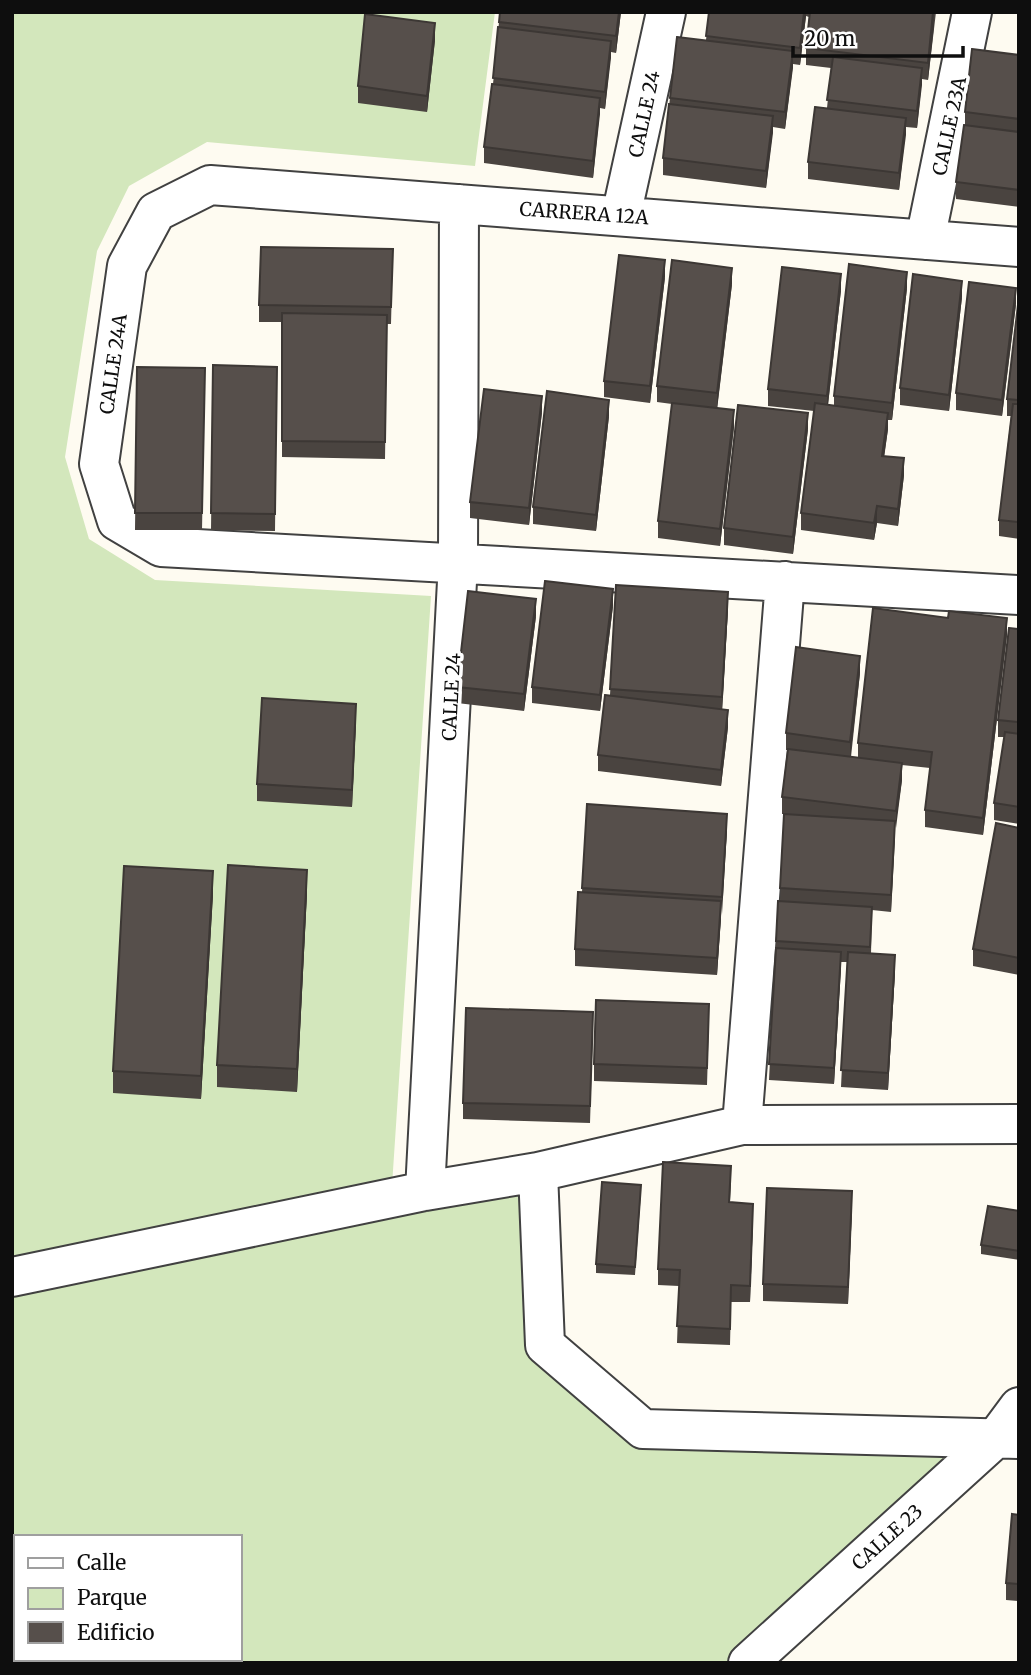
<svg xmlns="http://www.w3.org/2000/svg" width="1031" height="1675" font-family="Merriweather,serif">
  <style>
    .green { fill: #d3e7bc; fill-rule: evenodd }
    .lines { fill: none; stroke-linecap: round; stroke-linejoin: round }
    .minor-casing { stroke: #414141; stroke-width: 42 }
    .minor { stroke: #fff; stroke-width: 38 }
    .wall { fill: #4a4440 }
    .shaded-wall { fill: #3c3734 }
    .building { fill: #564f4b; stroke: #3c3734; stroke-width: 2 }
    .labels { text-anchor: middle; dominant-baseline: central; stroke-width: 7; stroke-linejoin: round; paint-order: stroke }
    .street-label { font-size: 19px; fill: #0e0e0e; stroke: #fff }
  </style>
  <rect width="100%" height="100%" fill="#fefbf1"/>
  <path class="green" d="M 12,12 L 495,12 L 475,166 L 207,142 L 129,186 L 97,251 L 65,457 L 89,539 L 155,580 L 431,596 L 390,1216 L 524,1189 L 529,1348 L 639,1441 L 963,1451 L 729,1663 L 12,1663 ZM 16,1537 L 240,1537 L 240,1659 L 16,1659 Z"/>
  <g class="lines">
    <g class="minor-casing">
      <path id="minor" d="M 621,216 L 666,12
        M 925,240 L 972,12
        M 1019,247 L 210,185 L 156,212 L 127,266 L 99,464 L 117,521 L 161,547 L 1019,595
        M 742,1125 L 785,581
        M 538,1172 L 545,1345 L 643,1429 L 1019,1439
        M 425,1191 L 458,562 L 459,204
        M 12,1277 L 425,1191 L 538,1172 L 742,1125 L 1019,1124
        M 748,1663 L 996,1438 L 1019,1407"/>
    </g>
    <use href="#minor" class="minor"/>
  </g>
  <path class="wall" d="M 500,12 L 621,12 L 616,53 L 611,52 L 605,109 L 600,108 L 593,178 L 484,163 L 484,147 L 493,84 Z
    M 709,12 L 936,12 L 928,80 L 922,79 L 917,128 L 906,127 L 899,190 L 808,179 L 808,162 L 827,108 L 831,68 L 806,65 L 806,48 L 809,17 L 806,16 L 800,65 L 793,64 L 785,129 L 773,127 L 766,188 L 663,175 L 663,158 L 670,98 L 706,40 Z
    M 435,40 L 427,112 L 358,103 L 358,86 Z
    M 1019,55 L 1019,207 L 956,199 L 956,182 L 965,125 L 965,112 Z
    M 393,249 L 391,324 L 387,324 L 385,459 L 282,457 L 282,322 L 259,322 L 259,305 Z
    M 665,277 L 650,403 L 604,397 L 604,381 Z
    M 732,284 L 717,408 L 734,427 L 720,546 L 658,538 L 658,521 L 672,404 L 657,402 L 657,386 Z
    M 907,288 L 892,420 L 888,420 L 888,429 L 884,456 L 904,475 L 898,526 L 877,523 L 874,540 L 801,530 L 801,513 L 814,411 L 768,406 L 768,389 L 841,290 L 828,405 L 834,406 L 834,396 Z
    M 1019,296 L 1019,539 L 999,536 L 999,520 L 1011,416 L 1007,416 L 1007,399 Z
    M 962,297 L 949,411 L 900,405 L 900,388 Z
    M 1016,304 L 1002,416 L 956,410 L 956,393 Z
    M 213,365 L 277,367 L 275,531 L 211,530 Z
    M 137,367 L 205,368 L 202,530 L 135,530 Z
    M 542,412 L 529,525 L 470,518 L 470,502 Z
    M 609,416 L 596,531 L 533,524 L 533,507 Z
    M 808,429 L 793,554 L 724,545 L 724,528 Z
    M 616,585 L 728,609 L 722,709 L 728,727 L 721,786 L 598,771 L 598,755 L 610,695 Z
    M 613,606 L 600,711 L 532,703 L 532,687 Z
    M 536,616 L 524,711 L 457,703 L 457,687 Z
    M 1019,629 L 1019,824 L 994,820 L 994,803 L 1004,737 L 998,737 L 998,720 Z
    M 1007,635 L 983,835 L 925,827 L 925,810 L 930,768 L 902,765 L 902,780 L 895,828 L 891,912 L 872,910 L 871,954 L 895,972 L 888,1090 L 841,1087 L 847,962 L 841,962 L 834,1084 L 769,1080 L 776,941 L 780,901 L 784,814 L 782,814 L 782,797 L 787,750 L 786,750 L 786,733 L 860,673 L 851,757 L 858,757 L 858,743 Z
    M 356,721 L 352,807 L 257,801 L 257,784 Z
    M 587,804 L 727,830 L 717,975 L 575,966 L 575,949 L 582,892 Z
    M 1019,828 L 1019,975 L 973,966 L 973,949 Z
    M 307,893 L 297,1092 L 217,1087 L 217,1065 Z
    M 213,894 L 201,1099 L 113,1093 L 113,1071 Z
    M 709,1020 L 707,1085 L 594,1081 L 594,1064 Z
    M 593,1028 L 590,1123 L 463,1119 L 463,1103 Z
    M 731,1183 L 730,1202 L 753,1220 L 750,1302 L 731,1302 L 730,1345 L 677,1343 L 679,1286 L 658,1285 L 658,1269 Z
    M 641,1193 L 635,1275 L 596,1273 L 596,1264 Z
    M 852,1208 L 848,1304 L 763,1301 L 763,1284 Z
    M 1019,1211 L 1019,1260 L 981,1254 L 981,1245 Z
    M 1019,1515 L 1019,1601 L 1006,1600 L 1006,1583 Z"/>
  <path class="shaded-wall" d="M 619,12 L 621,12 L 616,53 L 616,36 Z
    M 804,12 L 806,12 L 806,16 L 800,65 L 800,48 Z
    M 933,12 L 934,26 L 928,80 L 928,63 Z
    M 435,23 L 435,40 L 427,112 L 427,96 Z
    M 611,41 L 611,58 L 605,109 L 605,92 Z
    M 793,51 L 793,68 L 785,129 L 785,112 Z
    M 922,68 L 922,85 L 917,128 L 917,111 Z
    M 600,98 L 600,114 L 593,178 L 593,161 Z
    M 773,116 L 773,133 L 766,188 L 766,171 Z
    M 906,118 L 906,135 L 899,190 L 899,173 Z
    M 665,260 L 665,277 L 650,403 L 650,386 Z
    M 732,268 L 732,284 L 717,410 L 717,393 Z
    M 907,272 L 907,288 L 892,420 L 892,403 Z
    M 841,274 L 841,290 L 827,413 L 827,396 Z
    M 962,281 L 962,297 L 949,411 L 949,395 Z
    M 1016,288 L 1016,304 L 1002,416 L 1002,400 Z
    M 542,396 L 542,412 L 529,525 L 529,508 Z
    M 609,400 L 609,416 L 596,531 L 596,515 Z
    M 734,410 L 734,427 L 720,546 L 720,529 Z
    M 808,413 L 808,429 L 793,554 L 793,537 Z
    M 888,413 L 888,429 L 882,473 L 882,456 Z
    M 904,458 L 904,475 L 898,526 L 898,509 Z
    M 877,506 L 877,523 L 874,540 L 874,523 Z
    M 613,589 L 613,606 L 600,711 L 600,695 Z
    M 728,592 L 728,609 L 722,713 L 722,697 Z
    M 536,599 L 536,616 L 524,711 L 524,694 Z
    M 1007,618 L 1007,635 L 983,835 L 983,818 Z
    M 860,656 L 860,673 L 850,759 L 850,742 Z
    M 356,704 L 356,721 L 352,807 L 352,790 Z
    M 728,710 L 728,727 L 721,786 L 721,770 Z
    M 902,763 L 902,780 L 896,828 L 896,811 Z
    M 727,814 L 727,830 L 722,914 L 722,897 Z
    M 895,821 L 895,838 L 891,912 L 891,895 Z
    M 307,870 L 307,893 L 297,1092 L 297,1069 Z
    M 213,871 L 213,894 L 201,1099 L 201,1076 Z
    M 721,901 L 721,918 L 717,975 L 717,958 Z
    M 841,952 L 841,969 L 834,1084 L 834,1068 Z
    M 895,955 L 895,972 L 888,1090 L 888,1073 Z
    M 852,1191 L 852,1208 L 848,1304 L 848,1287 Z
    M 753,1204 L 753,1220 L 750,1302 L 750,1286 Z"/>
  <path class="building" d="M 500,12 L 619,12 L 616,36 L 499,22 Z
    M 709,12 L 804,12 L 800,48 L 706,36 Z
    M 810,12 L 933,12 L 928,63 L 806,48 Z
    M 365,14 L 435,23 L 427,96 L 358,86 Z
    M 498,27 L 611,41 L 605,92 L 493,78 Z
    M 677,37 L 793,51 L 785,112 L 670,98 Z
    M 972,49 L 1019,55 L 1019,119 L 965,112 Z
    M 833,57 L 922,68 L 917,111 L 827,100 Z
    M 492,84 L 600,98 L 593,161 L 484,147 Z
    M 669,104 L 773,116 L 766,171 L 663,158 Z
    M 815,107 L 906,118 L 899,173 L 808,162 Z
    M 964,125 L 1019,132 L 1019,190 L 956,182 Z
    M 261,247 L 393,249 L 391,307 L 259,305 Z
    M 619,255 L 665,260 L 650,386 L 604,381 Z
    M 672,260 L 732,268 L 717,393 L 657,386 Z
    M 849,264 L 907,272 L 892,403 L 834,396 Z
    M 782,267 L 841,274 L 827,396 L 768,389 Z
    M 913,274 L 962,281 L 949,395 L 900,388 Z
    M 969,282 L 1016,288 L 1002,400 L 956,393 Z
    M 1019,296 L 1019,400 L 1007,399 Z
    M 282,313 L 387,315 L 385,442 L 282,441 Z
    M 213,365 L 277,367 L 275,514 L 211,513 Z
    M 137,367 L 205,368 L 202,513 L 135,513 Z
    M 484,389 L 542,396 L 529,508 L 470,502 Z
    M 547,391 L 609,400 L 596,515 L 533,507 Z
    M 672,403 L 734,410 L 720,529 L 658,521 Z
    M 815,403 L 888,413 L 882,456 L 904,458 L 898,509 L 877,506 L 874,523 L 801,513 Z
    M 1013,404 L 1019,404 L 1019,522 L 999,520 Z
    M 738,405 L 808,413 L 793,537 L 724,528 Z
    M 545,581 L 613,589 L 600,695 L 532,687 Z
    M 616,585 L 728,592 L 722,697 L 610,689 Z
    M 468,591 L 536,599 L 524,694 L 457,687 Z
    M 873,608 L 948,618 L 949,611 L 1007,618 L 983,818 L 925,810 L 932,752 L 858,743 Z
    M 1009,628 L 1019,629 L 1019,722 L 998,720 Z
    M 796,647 L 860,656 L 850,742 L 786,733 Z
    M 605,695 L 728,710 L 721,770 L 598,755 Z
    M 262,698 L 356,704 L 352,790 L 257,784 Z
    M 1005,732 L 1019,734 L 1019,807 L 994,803 Z
    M 788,749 L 902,763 L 896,811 L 782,797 Z
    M 587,804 L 727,814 L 722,897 L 582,888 Z
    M 784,814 L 895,821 L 891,895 L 780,888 Z
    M 996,823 L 1019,828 L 1019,958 L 973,949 Z
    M 228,865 L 307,870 L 297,1069 L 217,1065 Z
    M 124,866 L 213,871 L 201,1076 L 113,1071 Z
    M 578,892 L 721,901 L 717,958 L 575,949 Z
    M 778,901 L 872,907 L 870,947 L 776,941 Z
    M 776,948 L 841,952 L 834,1068 L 769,1064 Z
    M 848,952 L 895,955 L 888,1073 L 841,1070 Z
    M 596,1000 L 709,1004 L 707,1068 L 594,1064 Z
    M 466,1008 L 593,1012 L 590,1106 L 463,1103 Z
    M 663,1162 L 731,1166 L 729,1202 L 753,1204 L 750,1286 L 731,1285 L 730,1329 L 677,1326 L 680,1270 L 658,1269 Z
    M 602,1182 L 641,1185 L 635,1267 L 596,1264 Z
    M 767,1188 L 852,1191 L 848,1287 L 763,1284 Z
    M 988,1206 L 1019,1211 L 1019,1251 L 981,1245 Z
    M 1012,1514 L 1019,1515 L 1019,1584 L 1006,1583 Z"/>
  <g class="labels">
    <g class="street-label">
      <text transform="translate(644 114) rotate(-78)">CALLE 24</text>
      <text transform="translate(949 126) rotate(-78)">CALLE 23A</text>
      <text transform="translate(584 213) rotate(4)">CARRERA 12A</text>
      <text transform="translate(113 364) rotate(-82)">CALLE 24A</text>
      <text transform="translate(451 697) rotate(-87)">CALLE 24</text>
      <text transform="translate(887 1537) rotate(-42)">CALLE 23</text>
    </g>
  </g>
  <rect width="1031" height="1675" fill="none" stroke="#0e0e0e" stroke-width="28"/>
  <rect x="14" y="1535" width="228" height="126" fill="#ffffff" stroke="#9f9f9f" stroke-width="2"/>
  <rect x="28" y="1558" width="35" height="10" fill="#ffffff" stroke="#9f9f9f" stroke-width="2"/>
  <text x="77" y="1570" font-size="21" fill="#0e0e0e">Calle</text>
  <rect x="28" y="1588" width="35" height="21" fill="#d3e7bc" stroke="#9f9f9f" stroke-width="2"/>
  <text x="77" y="1605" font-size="21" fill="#0e0e0e">Parque</text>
  <rect x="28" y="1622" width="35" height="21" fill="#564f4b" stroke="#9f9f9f" stroke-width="2"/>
  <text x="77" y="1640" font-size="21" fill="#0e0e0e">Edificio</text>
  <path d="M793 46v10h170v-10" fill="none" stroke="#0e0e0e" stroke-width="3.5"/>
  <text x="804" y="46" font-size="21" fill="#0e0e0e" stroke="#ffffff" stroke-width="5" paint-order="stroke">20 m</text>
</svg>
